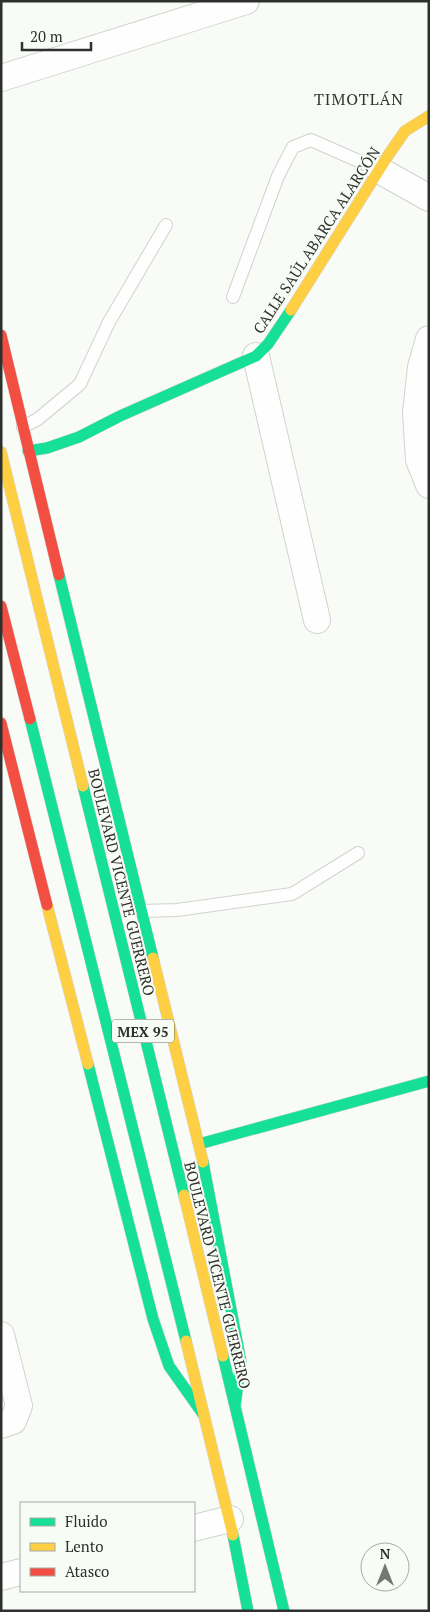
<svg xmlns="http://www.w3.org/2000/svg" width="430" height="1612" font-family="'PT Serif',serif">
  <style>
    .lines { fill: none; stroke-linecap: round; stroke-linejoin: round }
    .lane-casing { stroke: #d1d3d0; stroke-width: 14 }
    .street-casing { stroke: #d1d3d0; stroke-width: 28 }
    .fast-casing { stroke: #d1d3d0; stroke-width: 12 }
    .slow-casing { stroke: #d1d3d0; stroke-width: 12 }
    .jam-casing { stroke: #d1d3d0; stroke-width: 12 }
    .lane { stroke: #fefefe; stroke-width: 12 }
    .street { stroke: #fefefe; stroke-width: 26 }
    .fast { stroke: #16e098; stroke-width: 11 }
    .slow { stroke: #ffcf43; stroke-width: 11 }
    .jam { stroke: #f24e42; stroke-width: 11 }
    .labels { text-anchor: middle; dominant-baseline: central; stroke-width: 4; stroke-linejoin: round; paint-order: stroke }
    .shield { fill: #f7fcf5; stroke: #6a6d69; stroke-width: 1 }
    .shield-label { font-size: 14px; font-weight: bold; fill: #2e302d }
    .street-label { font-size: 15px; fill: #2e302d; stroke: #f7fcf5 }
    .neighbourhood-label { font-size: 16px; letter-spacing: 1px; fill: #323631; stroke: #f7fcf5 }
  </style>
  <rect width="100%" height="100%" fill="#f8fbf6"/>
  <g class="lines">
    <g class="lane-casing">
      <path id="lane" d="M 233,297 L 278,176 L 293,147 L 311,140 L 379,170
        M 23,427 L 38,419 L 80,384 L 109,322 L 166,225
        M 142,911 L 177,910 L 292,894 L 358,853"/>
    </g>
    <g class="street-casing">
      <path id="street" d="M 1,78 L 246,1
        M 379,170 L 429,198
        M 429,339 L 421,367 L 416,413 L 419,460 L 429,485
        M 256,356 L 317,620
        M 1,1335 L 19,1406 L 13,1421 L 1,1425
        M 194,1528 L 230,1519
        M 1,1577 L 21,1572"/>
    </g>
    <g class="fast-casing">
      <path id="fast" d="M 28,451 L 47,448 L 79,437 L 120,416 L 256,356 L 268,344 L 291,310
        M 59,575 L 153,958
        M 30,719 L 186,1341
        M 83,786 L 184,1195
        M 88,1064 L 153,1319 L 169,1366 L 203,1414
        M 199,1144 L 429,1081
        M 203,1162 L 241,1362 L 235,1406
        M 223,1356 L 284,1611
        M 233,1535 L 248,1611"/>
    </g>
    <g class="slow-casing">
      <path id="slow" d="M 291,310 L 389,154 L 405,131 L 429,116
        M 1,452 L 83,786
        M 47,905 L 88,1064
        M 153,958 L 203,1162
        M 184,1195 L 223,1356
        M 186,1341 L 233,1535"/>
    </g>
    <g class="jam-casing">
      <path id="jam" d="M 1,335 L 59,575
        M 1,606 L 30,719
        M 1,723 L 47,905"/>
    </g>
    <use href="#lane" class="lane"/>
    <use href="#street" class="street"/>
    <use href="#fast" class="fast"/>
    <use href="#slow" class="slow"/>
    <use href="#jam" class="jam"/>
  </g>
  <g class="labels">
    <rect class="shield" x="112" y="1019.5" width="62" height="23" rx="4"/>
    <g class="shield-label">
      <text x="143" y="1031">MEX 95</text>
    </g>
    <g class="street-label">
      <text transform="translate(316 240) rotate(-57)">CALLE SAÚL ABARCA ALARCÓN</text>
      <text transform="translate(122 882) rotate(76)">BOULEVARD VICENTE GUERRERO</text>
      <text transform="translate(218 1275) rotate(76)">BOULEVARD VICENTE GUERRERO</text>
    </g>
    <g class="neighbourhood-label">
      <text x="359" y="99">TIMOTLÁN</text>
    </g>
  </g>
  <rect width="430" height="1612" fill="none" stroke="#2e302d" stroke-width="5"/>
  <rect x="20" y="1502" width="175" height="90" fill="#f7fcf5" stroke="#a7aaa5"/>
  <rect x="30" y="1518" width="25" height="8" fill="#16e098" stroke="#a7aaa5"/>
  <text x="65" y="1527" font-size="15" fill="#2e302d">Fluido</text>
  <rect x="30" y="1543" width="25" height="8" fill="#ffcf43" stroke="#a7aaa5"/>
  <text x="65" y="1552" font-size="15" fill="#2e302d">Lento</text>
  <rect x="30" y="1568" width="25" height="8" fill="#f24e42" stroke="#a7aaa5"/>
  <text x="65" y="1577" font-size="15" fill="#2e302d">Atasco</text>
  <g transform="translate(385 1567)"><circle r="24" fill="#f7fcf5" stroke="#a7aaa5"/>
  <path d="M0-4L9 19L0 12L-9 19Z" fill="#757773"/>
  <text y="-8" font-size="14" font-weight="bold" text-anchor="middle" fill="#2e302d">N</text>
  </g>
  <path d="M22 42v8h69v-8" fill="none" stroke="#2e302d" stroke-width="2.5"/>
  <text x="30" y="42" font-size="15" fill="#2e302d" stroke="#f7fcf5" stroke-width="4" paint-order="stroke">20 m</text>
</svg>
